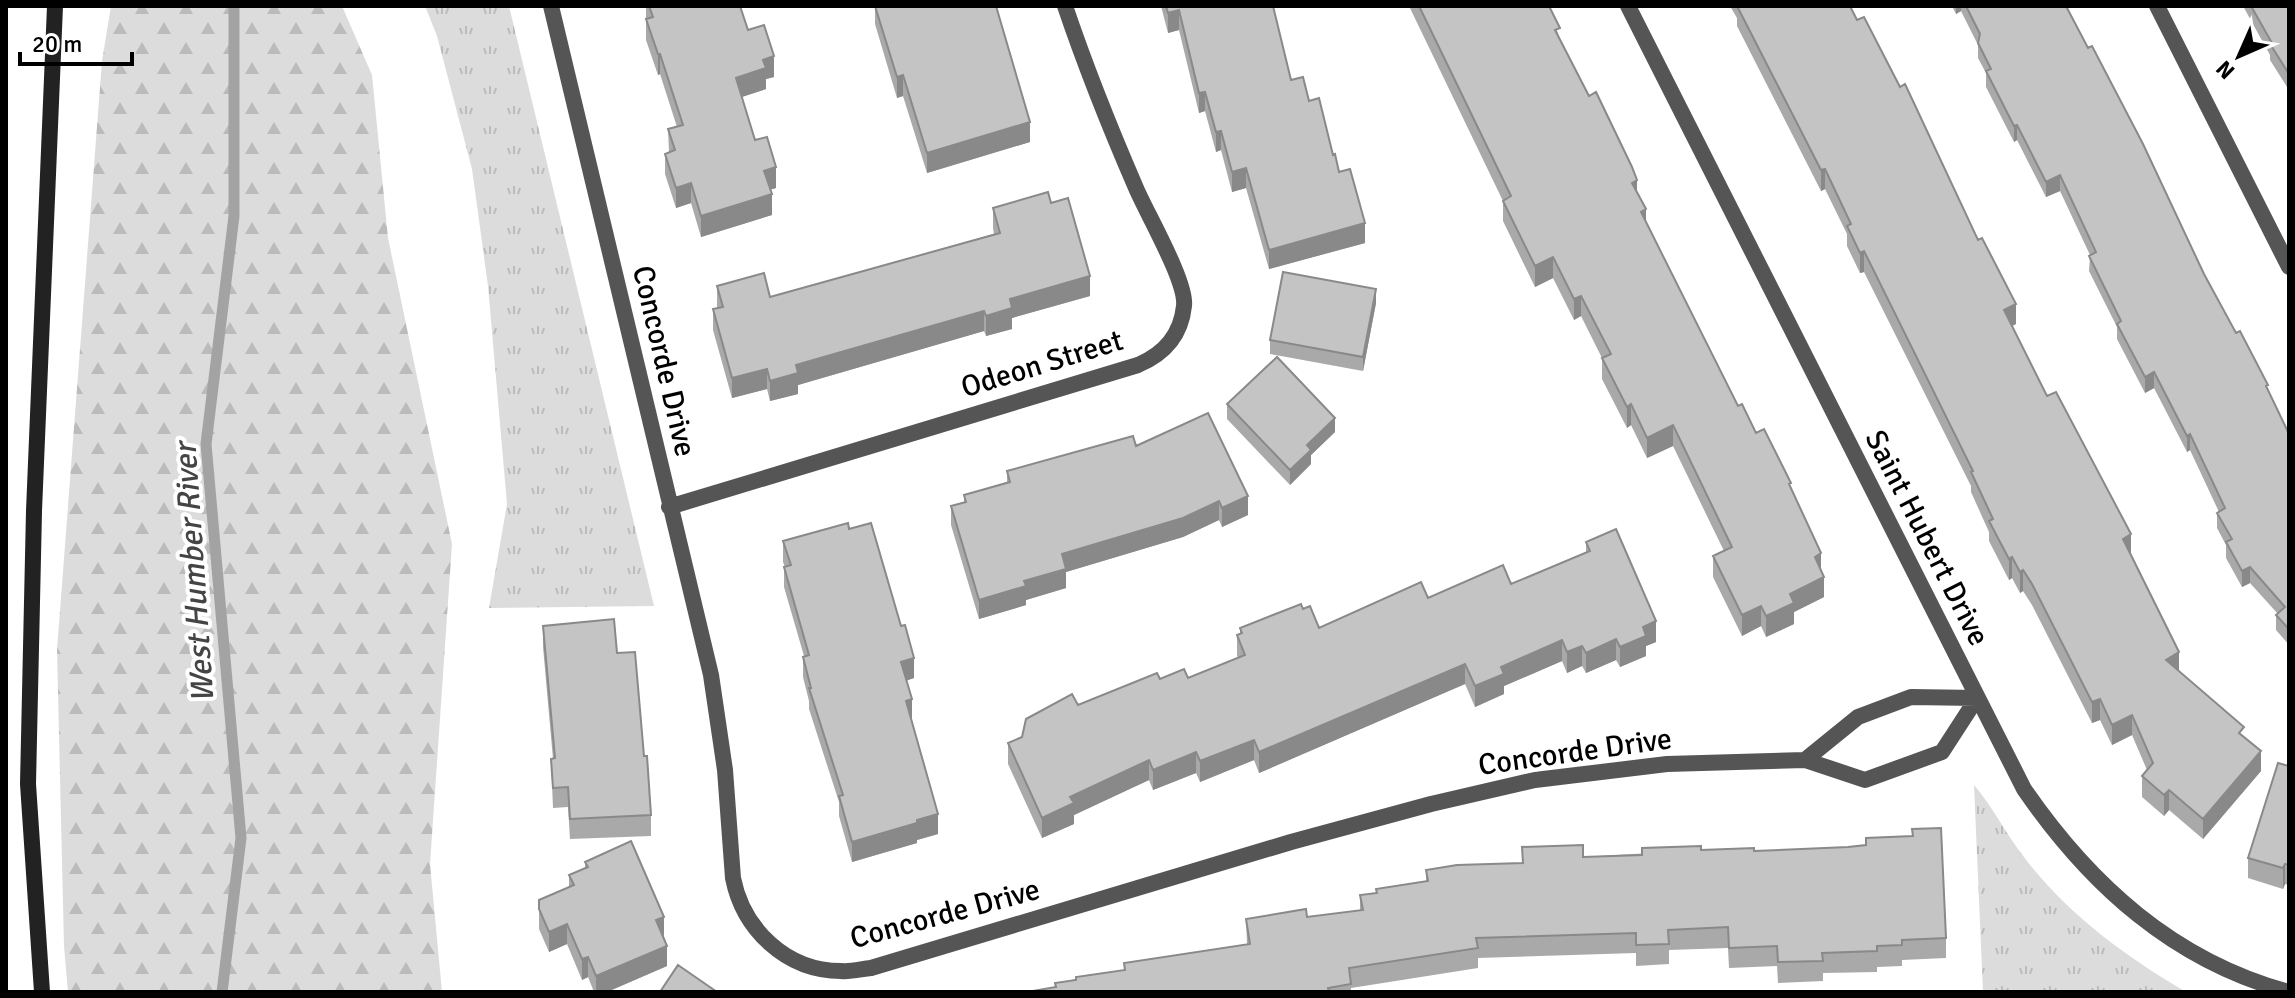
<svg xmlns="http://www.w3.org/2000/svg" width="2295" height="998" font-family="Signika,sans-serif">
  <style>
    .forest { fill: url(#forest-firs) }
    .park { fill: url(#park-tufts) }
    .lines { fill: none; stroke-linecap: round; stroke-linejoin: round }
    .stream { stroke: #a3a3a3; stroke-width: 11 }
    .street { stroke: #555; stroke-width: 16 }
    .secondary { stroke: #222; stroke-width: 16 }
    .wall { fill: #a9a9a9 }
    .shaded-wall { fill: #898989 }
    .building { fill: #c4c4c4; stroke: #898989; stroke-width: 2 }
    .labels { text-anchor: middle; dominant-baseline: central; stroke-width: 8; stroke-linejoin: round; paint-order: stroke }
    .street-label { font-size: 30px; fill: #000; stroke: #fff }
    .water-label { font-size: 32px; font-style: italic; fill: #444; stroke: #fff }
  </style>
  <defs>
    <pattern id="forest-firs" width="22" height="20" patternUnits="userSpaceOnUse" patternTransform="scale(2)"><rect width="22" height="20" fill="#dcdcdc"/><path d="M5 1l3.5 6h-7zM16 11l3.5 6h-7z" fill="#bbb"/></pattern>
    <pattern id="park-tufts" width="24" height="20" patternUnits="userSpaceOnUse" patternTransform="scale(2)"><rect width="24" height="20" fill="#dcdcdc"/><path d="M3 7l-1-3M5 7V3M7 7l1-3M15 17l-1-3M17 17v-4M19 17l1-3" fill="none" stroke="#bbb"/></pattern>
  </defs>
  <rect width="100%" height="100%" fill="#fff"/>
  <path class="forest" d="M 111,6 L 342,6 L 372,75 L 388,238 L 452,544 L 430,864 L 442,992 L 68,992 L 64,946 L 57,650 L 102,61 Z"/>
  <path class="park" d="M 425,6 L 509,6 L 654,606 L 489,608 L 507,504 L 488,286 L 472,169 L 437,36 Z
    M 1974,785 C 1993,807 2006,834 2024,857 C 2067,914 2125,956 2186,992 L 1983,992 Z"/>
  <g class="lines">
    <path class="stream" d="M 222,992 L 241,838 L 206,444 L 234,216 L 234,6"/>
    <path class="street" d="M 551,6 L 711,675 L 725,770 L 733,878 C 743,929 786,971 841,971 C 851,972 861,969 871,968 L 1291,842 L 1431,804 L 1535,780 L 1667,764 L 1805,760 L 1865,780 L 1942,752 L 1977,698
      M 1628,6 L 2024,789 C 2090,885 2174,961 2289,992
      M 2157,6 L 2289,267
      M 669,507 L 1138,365 C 1164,354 1181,335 1184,306 C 1187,282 1147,214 1136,188 C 1110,128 1086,68 1065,6
      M 1805,760 L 1858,717 L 1911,697 L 1977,698"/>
    <path class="secondary" d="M 42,992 L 28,784 L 34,511 L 55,6"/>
  </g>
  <path class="wall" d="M 646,6 L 740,6 L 748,30 L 774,77 L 766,79 L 766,89 L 741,97 L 755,140 L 776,188 L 770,190 L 772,215 L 701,237 L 691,203 L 676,208 L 665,174 L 665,154 L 669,152 L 668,129 L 677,127 L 660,74 L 658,75 L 646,40 Z
    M 875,6 L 996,6 L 1030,142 L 927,173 L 903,96 L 897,98 L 875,24 Z
    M 1161,6 L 1273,6 L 1291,80 L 1309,101 L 1333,155 L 1365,243 L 1269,269 L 1246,188 L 1232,192 L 1221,150 L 1216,152 L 1205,111 L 1199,113 L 1179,30 L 1168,33 Z
    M 1409,6 L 1549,6 L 1560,40 L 1637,193 L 1646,222 L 1738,406 L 1791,488 L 1821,570 L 1824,597 L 1794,612 L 1794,624 L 1766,637 L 1761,626 L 1742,636 L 1713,577 L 1713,556 L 1724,551 L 1673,446 L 1647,458 L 1631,425 L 1627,428 L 1602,379 L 1602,358 L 1581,316 L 1574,320 L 1553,278 L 1535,287 L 1503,221 L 1503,201 Z
    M 1730,6 L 1850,6 L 2016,324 L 2012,326 L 2047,396 L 2131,555 L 2179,671 L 2244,737 L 2261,771 L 2203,839 L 2169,810 L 2164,816 L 2142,797 L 2142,776 L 2147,770 L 2132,735 L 2112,745 L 2100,720 L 2092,723 L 2032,605 L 2023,591 L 2020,593 L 2012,578 L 2009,580 L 1989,541 L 1989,532 L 1971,492 L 1971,486 L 1864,272 L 1860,273 L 1847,246 L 1847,234 L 1825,189 L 1821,191 L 1737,26 L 1737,18 Z
    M 1952,6 L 2066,6 L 2204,274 L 2268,391 L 2289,434 L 2289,645 L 2276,630 L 2276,615 L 2278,614 L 2250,583 L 2242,587 L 2226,558 L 2226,545 L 2217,528 L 2217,513 L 2219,512 L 2190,450 L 2187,452 L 2154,388 L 2145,393 L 2117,339 L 2117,327 L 2089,271 L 2090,255 L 2060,191 L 2046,197 L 2017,140 L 2014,142 L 1986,87 L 1986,73 L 1978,58 L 1978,45 L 1961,11 L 1956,14 Z
    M 2243,6 L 2289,6 L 2289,90 L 2270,60 L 2270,55 Z
    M 1051,203 L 1090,296 L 1012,318 L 1012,329 L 986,336 L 984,331 L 798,385 L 798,394 L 770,401 L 767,389 L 732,398 L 713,330 L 713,309 L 717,308 L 717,286 L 770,297 L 994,234 L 993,228 L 993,208 Z
    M 1376,303 L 1363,371 L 1270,354 L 1270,340 Z
    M 1227,404 L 1335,432 L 1311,455 L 1311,464 L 1290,485 L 1227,419 Z
    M 1136,446 L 1248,515 L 1222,527 L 1219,520 L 1183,537 L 1066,572 L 1066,588 L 1026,600 L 1026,605 L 979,619 L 951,525 L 951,506 L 964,502 L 964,495 L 1007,482 L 1007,471 Z
    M 849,529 L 914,678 L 906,681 L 912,720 L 938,834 L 917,840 L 917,843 L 852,862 L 839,816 L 839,802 L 809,709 L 809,701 L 803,677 L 803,657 L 804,656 L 784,587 L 784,567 L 785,567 L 783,562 L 783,541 Z
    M 1586,542 L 1656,642 L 1646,646 L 1646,656 L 1620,667 L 1616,660 L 1586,673 L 1582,666 L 1567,673 L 1562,661 L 1504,686 L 1504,694 L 1475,707 L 1465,684 L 1259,773 L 1254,760 L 1200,782 L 1196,773 L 1153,790 L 1149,780 L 1074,815 L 1074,824 L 1042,838 L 1008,764 L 1008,743 L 1022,737 L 1078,705 L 1160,679 L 1188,678 L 1238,658 L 1237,655 L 1237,635 L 1240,633 L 1240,628 L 1303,609 L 1319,628 L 1428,598 L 1511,584 L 1586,552 Z
    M 543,626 L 617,653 L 651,815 L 651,836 L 570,839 L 568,807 L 553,808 L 551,759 L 553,759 L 543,647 Z
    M 2289,766 L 2289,885 L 2285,884 L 2283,889 L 2248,878 L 2248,858 Z
    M 1701,850 L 1754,851 L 1946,938 L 1946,958 L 1902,960 L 1902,966 L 1877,967 L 1877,972 L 1823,973 L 1823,981 L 1778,983 L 1777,966 L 1729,968 L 1728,948 L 1669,950 L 1669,964 L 1636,966 L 1636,953 L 1478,958 L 1478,968 L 1351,988 L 1351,992 L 1027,992 L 1055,987 L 1055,983 L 1124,970 L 1124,963 L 1247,944 L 1246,919 L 1307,917 L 1360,910 L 1360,895 L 1376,893 L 1376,889 L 1426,881 L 1426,870 L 1522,863 L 1583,857 Z
    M 585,862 L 664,937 L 667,966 L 607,992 L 594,992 L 588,977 L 582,980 L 567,944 L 549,952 L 539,929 L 539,900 L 569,887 L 569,875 L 585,868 Z"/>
  <path class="shaded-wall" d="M 1956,6 L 1961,6 L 1961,11 L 1956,14 Z
    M 1179,10 L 1179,30 L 1168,33 L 1168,13 Z
    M 658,54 L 660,54 L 660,74 L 658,75 Z
    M 774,56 L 774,77 L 766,79 L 766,89 L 736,99 L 736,78 L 763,60 Z
    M 903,75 L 903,96 L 897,98 L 897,77 Z
    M 1205,92 L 1205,111 L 1199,113 L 1199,93 Z
    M 1030,122 L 1030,142 L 927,173 L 927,153 Z
    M 2017,125 L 2017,140 L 2014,142 L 2014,126 Z
    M 1221,131 L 1221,150 L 1216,152 L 1216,132 Z
    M 776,167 L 776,188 L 764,191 L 764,171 Z
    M 1246,168 L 1246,188 L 1232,192 L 1232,172 Z
    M 1825,169 L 1825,189 L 1821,191 L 1821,170 Z
    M 2060,175 L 2060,191 L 2046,197 L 2046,182 Z
    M 1637,180 L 1637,201 L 1632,183 Z
    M 691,183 L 691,203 L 676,208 L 676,188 Z
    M 772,194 L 772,215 L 701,237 L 701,216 Z
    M 1646,209 L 1646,230 L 1641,212 Z
    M 1365,223 L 1365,243 L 1269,269 L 1269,250 Z
    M 1864,251 L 1864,272 L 1860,273 L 1860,253 Z
    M 1553,257 L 1553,278 L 1535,287 L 1535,266 Z
    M 1090,276 L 1090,296 L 1012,318 L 1012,329 L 986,336 L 986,316 L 1010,299 Z
    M 1376,289 L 1376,303 L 1363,371 L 1363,357 Z
    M 1581,296 L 1581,316 L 1574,320 L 1574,299 Z
    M 2016,304 L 2016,324 L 2004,330 L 2004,310 Z
    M 984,311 L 984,331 L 798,385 L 798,394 L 770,401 L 770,381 L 796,365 Z
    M 767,369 L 767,389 L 732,398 L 732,378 Z
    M 2154,372 L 2154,388 L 2145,393 L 2145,377 Z
    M 1631,404 L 1631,425 L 1627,428 L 1627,407 Z
    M 1335,418 L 1335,432 L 1311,455 L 1311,464 L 1290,485 L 1290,470 L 1307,445 Z
    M 1673,425 L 1673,446 L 1647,458 L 1647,438 Z
    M 2190,434 L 2190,450 L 2187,452 L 2187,436 Z
    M 1248,496 L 1248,515 L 1222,527 L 1222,508 Z
    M 1219,501 L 1219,520 L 1183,537 L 1066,572 L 1066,588 L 1026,600 L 1026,605 L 979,619 L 979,600 L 1024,581 L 1062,554 Z
    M 2131,534 L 2131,555 L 2123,539 Z
    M 1821,553 L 1821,574 L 1815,557 Z
    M 2012,557 L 2012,578 L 2009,580 L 2009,559 Z
    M 2250,567 L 2250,583 L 2242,587 L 2242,571 Z
    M 2023,570 L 2023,591 L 2020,593 L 2020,572 Z
    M 1824,577 L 1824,597 L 1794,612 L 1794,624 L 1766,637 L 1766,616 L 1790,594 Z
    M 1761,606 L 1761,626 L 1742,636 L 1742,615 Z
    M 1656,621 L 1656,642 L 1646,646 L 1646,656 L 1620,667 L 1620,647 L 1643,627 Z
    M 1616,639 L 1616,660 L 1586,673 L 1586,653 Z
    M 1562,640 L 1562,661 L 1504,686 L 1504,694 L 1475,707 L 1475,686 L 1501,667 Z
    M 1582,646 L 1582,666 L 1567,673 L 1567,652 Z
    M 2179,652 L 2179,673 L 2166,660 Z
    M 914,658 L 914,678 L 901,682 L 901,662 Z
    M 1465,664 L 1465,684 L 1259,773 L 1259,752 Z
    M 912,699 L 912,720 L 906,701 Z
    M 2100,699 L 2100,720 L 2092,723 L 2092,702 Z
    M 2132,715 L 2132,735 L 2112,745 L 2112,725 Z
    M 1254,740 L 1254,760 L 1200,782 L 1200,761 Z
    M 2261,751 L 2261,771 L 2203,839 L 2203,819 Z
    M 1196,752 L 1196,773 L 1153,790 L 1153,770 Z
    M 1149,760 L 1149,780 L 1074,815 L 1074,824 L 1042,838 L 1042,818 L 1070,797 Z
    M 2169,790 L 2169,810 L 2164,816 L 2164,795 Z
    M 938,814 L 938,834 L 917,840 L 917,843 L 852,862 L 852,842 Z
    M 2285,864 L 2285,884 L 2283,889 L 2283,868 Z
    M 664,917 L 664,937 L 656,920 Z
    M 567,924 L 567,944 L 549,952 L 549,932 Z
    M 667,946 L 667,966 L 607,992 L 596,992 L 596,976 Z
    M 588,957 L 588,977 L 582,980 L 582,959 Z"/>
  <path class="building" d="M 649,6 L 740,6 L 748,30 L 764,25 L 774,56 L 763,60 L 766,68 L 736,78 L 755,140 L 767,137 L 776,167 L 764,171 L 772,194 L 701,216 L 691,183 L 676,188 L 665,154 L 675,150 L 668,129 L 683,125 L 660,54 L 658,54 L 646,19 L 653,17 Z
    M 875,6 L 996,6 L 1030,122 L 927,153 L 903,75 L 897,77 Z
    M 1166,6 L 1273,6 L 1291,80 L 1303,77 L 1309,101 L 1319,98 L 1333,155 L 1335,154 L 1339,172 L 1350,169 L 1365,223 L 1269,250 L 1246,168 L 1232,172 L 1221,131 L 1216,132 L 1205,92 L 1199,93 L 1179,10 L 1168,13 Z
    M 1419,6 L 1549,6 L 1560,28 L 1555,30 L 1589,96 L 1596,92 L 1632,167 L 1637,180 L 1632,183 L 1646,209 L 1641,212 L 1738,406 L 1742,404 L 1756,433 L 1764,429 L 1791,483 L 1789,484 L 1821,553 L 1815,557 L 1824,577 L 1790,594 L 1794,603 L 1766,616 L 1761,606 L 1742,615 L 1713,556 L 1732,547 L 1673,425 L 1647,438 L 1631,404 L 1627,407 L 1602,358 L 1611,354 L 1581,296 L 1574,299 L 1553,257 L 1535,266 L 1503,201 L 1511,196 Z
    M 1737,6 L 1850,6 L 1857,20 L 1864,17 L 1900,87 L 1905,84 L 1978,240 L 1982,238 L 2016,304 L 2004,310 L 2047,396 L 2056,392 L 2131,534 L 2123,539 L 2179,652 L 2166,660 L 2244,727 L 2239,733 L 2261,751 L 2203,819 L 2169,790 L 2164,795 L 2142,776 L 2153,763 L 2132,715 L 2112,725 L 2100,699 L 2092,702 L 2032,584 L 2023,570 L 2020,572 L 2012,557 L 2009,559 L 1989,521 L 1993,519 L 1971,472 L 1973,471 L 1864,251 L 1860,253 L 1847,226 L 1851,224 L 1825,169 L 1821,170 Z
    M 1966,6 L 2066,6 L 2088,48 L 2092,46 L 2143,144 L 2204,274 L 2236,333 L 2240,331 L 2268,385 L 2266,386 L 2289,434 L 2289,629 L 2276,615 L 2285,607 L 2250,567 L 2242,571 L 2226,542 L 2232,539 L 2217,513 L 2225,508 L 2190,434 L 2187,436 L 2154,372 L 2145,377 L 2117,324 L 2121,321 L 2089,256 L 2096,252 L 2060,175 L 2046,182 L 2017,125 L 2014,126 L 1986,71 L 1991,69 L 1978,43 L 1980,34 Z
    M 2251,6 L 2289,6 L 2289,74 L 2270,44 L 2272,43 Z
    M 1048,192 L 1051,203 L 1068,198 L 1090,276 L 1010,299 L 1012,308 L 986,316 L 984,311 L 796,365 L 798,373 L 770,381 L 767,369 L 732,378 L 713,309 L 723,307 L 717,286 L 764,273 L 770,297 L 1000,233 L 993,208 Z
    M 1283,272 L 1376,289 L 1363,357 L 1270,340 Z
    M 1277,357 L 1335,418 L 1307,445 L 1311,450 L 1290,470 L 1227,404 Z
    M 1208,413 L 1248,496 L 1222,508 L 1219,501 L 1183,518 L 1062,554 L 1066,569 L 1024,581 L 1026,586 L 979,600 L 951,506 L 966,502 L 964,495 L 1010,482 L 1007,471 L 1133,436 L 1136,446 Z
    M 848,523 L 849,529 L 871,523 L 901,626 L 905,625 L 914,658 L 901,662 L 912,699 L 906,701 L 938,814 L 917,820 L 917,823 L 852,842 L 839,796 L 843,795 L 809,688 L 811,688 L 803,657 L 809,655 L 784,567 L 791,565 L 783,541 Z
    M 1616,529 L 1656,621 L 1643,627 L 1646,636 L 1620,647 L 1616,639 L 1586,653 L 1582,646 L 1567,652 L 1562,640 L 1501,667 L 1504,674 L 1475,686 L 1465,664 L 1259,752 L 1254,740 L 1200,761 L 1196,752 L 1153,770 L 1149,760 L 1070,797 L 1074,803 L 1042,818 L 1008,743 L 1022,737 L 1026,719 L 1072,694 L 1078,705 L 1157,673 L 1160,679 L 1184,669 L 1188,678 L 1245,655 L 1237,635 L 1242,633 L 1240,628 L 1301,604 L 1303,609 L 1310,606 L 1319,628 L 1421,582 L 1428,598 L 1503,565 L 1511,584 L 1590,551 L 1586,542 Z
    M 614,619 L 617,653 L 635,652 L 644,756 L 647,756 L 651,815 L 570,819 L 568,787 L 553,788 L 551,759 L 555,758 L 543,626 Z
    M 2278,763 L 2289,766 L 2289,865 L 2285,864 L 2283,868 L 2248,858 Z
    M 1941,828 L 1946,938 L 1902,940 L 1902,945 L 1877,946 L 1877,951 L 1822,953 L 1823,961 L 1778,962 L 1777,946 L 1729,948 L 1728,927 L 1668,930 L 1669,944 L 1636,945 L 1636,933 L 1476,938 L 1478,948 L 1349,968 L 1351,984 L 1328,988 L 1329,992 L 1027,992 L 1056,987 L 1055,983 L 1076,980 L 1076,977 L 1125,970 L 1124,963 L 1250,944 L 1246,919 L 1306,909 L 1307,917 L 1363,910 L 1360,895 L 1377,893 L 1376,889 L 1428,881 L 1426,870 L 1457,865 L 1523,863 L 1522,847 L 1583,845 L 1583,857 L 1642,855 L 1642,848 L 1701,846 L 1701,850 L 1754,848 L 1754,851 L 1848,847 L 1866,845 L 1866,838 L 1913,836 L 1912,829 Z
    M 631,841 L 664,917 L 656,920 L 667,946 L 596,976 L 588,957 L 582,959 L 567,924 L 549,932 L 539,909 L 539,900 L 574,885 L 569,875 L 588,867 L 585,862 Z
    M 678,965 L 717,992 L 660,992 Z"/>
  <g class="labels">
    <g class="street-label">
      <text transform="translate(664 361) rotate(77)">Concorde Drive</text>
      <text transform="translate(1042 364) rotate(-17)">Odeon Street</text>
      <text transform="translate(1927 538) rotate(63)">Saint Hubert Drive</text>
      <text transform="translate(1575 752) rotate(-8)">Concorde Drive</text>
      <text transform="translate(945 914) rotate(-15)">Concorde Drive</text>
    </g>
    <g class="water-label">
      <text transform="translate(194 573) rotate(-94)">West Humber River</text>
    </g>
  </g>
  <rect width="2295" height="998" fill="none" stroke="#000000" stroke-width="16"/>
  <g transform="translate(2239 56) rotate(225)" stroke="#ffffff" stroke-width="6" paint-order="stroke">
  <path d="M0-6L14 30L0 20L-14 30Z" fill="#000000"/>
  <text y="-12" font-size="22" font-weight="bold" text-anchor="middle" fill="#000000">N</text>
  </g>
  <path d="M20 52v12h112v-12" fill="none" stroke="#000000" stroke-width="4"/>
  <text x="32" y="52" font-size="24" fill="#000000" stroke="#ffffff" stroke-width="6" paint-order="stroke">20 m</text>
</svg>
